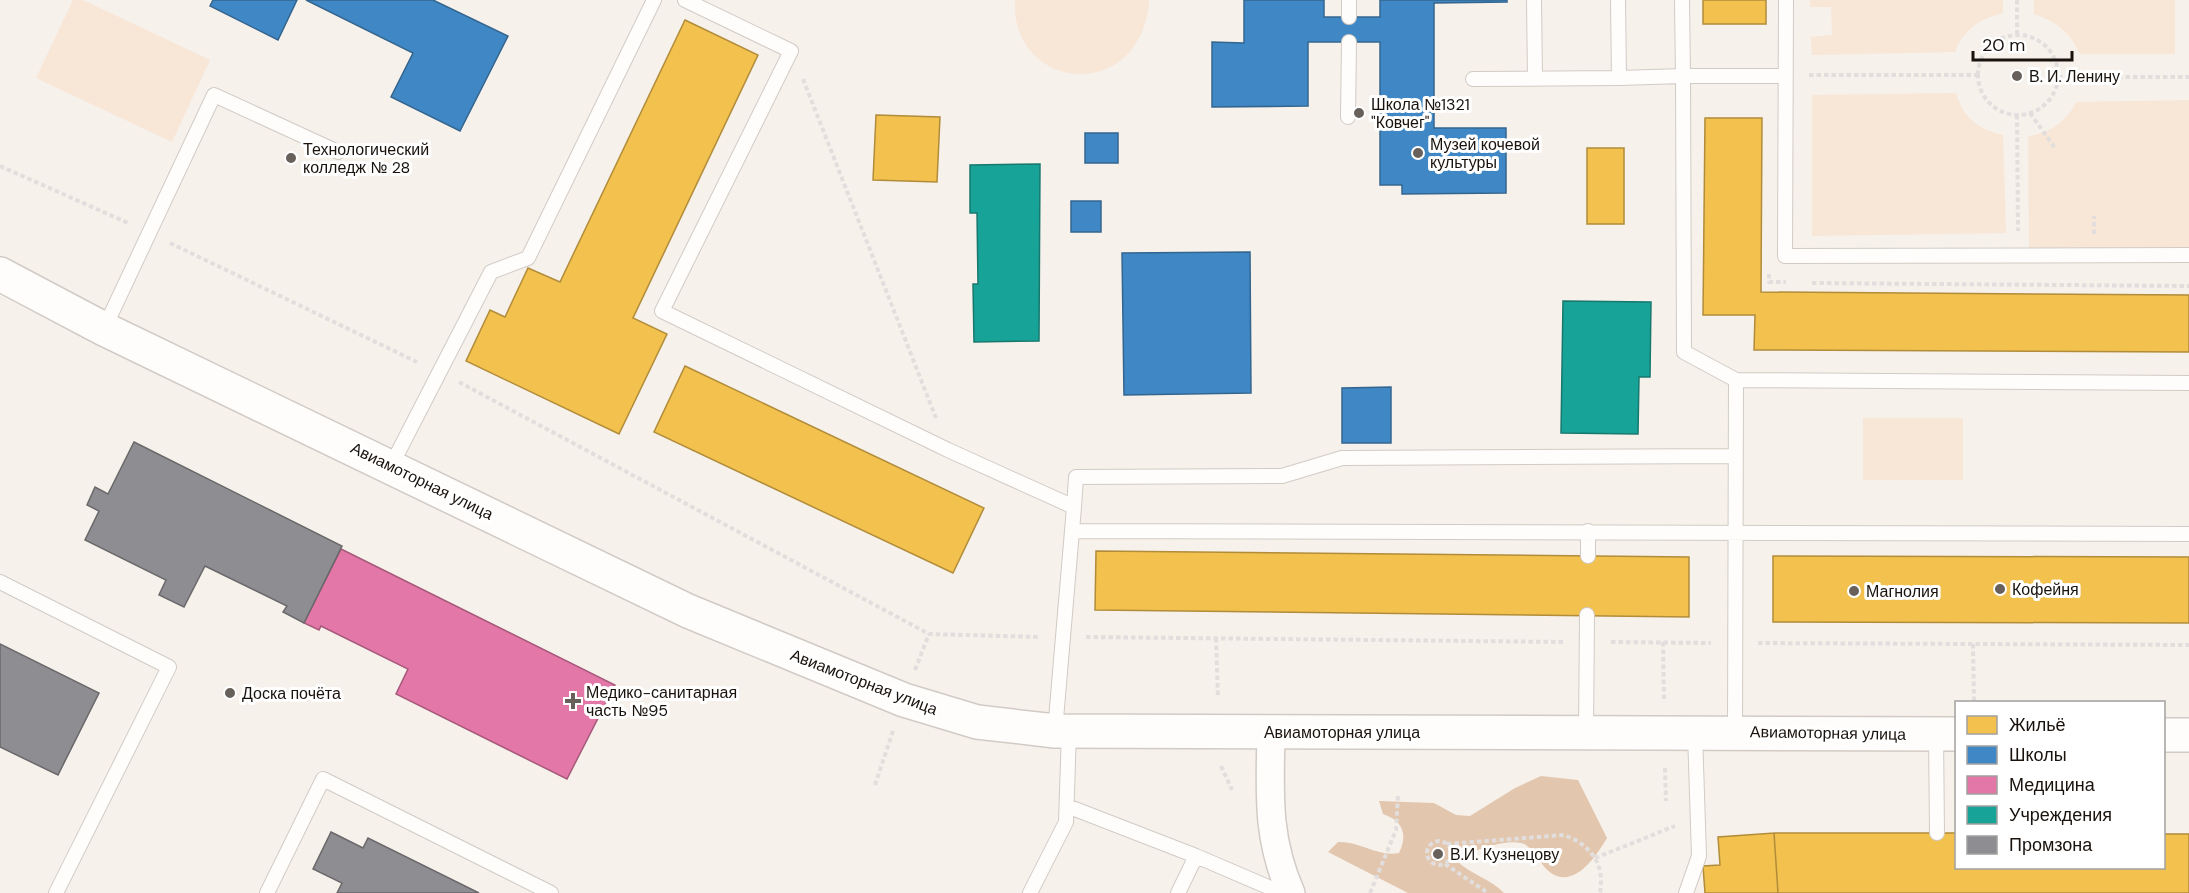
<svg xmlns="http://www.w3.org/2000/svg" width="2189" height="893" font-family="'DM Sans',sans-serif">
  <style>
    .green { fill: #f8e6d7 }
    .forest { fill: #e2c6ae }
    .homes { fill: #f2c14e; stroke: #b18c3a; stroke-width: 1.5 }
    .schools { fill: #3f88c5; stroke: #34658e; stroke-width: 1.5 }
    .health { fill: #e377a8; stroke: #a6597a; stroke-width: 1.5 }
    .public { fill: #17a398; stroke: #18786e; stroke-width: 1.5 }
    .industry { fill: #8d8d92; stroke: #6a686a; stroke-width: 1.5 }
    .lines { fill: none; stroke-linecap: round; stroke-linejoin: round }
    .service-casing { stroke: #d2cbc5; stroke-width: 16 }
    .minor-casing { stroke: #d2cbc5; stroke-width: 30 }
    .tertiary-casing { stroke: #d2cbc5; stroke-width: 36 }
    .path { stroke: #e1dedd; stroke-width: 4; stroke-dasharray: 4.5 3; stroke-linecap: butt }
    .service { stroke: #fefdfc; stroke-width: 14 }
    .minor { stroke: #fefdfc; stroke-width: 27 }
    .tertiary { stroke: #fefdfc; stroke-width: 33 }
    .poi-dot { fill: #67605b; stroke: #fff; stroke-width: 2 }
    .labels { text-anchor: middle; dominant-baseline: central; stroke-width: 6; stroke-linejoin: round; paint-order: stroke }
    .poi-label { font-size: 16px; fill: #19120d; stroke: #fff; text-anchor: start }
    .street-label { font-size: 16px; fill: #19120d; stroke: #fff }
  </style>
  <rect width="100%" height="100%" fill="#f7f1eb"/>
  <path class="green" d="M 73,0 L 83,0 L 210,60 L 172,142 L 36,78 Z
    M 1015,0 L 1149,0 L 1149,3 C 1139,105 1010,91 1015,0 Z
    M 1810,0 L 2003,0 L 2003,13 C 1979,19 1964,29 1955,52 L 1812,55 L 1811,37 L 1832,35 L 1831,7 L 1810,7 Z
    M 2034,0 L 2175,0 L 2175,54 L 2080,54 C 2069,31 2057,22 2034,14 Z
    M 1956,93 C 1964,119 1978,129 2003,135 L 2006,233 L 1812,236 L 1812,95 Z
    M 2189,100 L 2189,247 L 2029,249 L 2028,137 C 2051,131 2065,124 2076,102 Z
    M 1863,418 L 1963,418 L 1963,480 L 1863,480 Z"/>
  <path class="forest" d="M 1541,776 L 1578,780 L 1607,838 C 1597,855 1575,889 1551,873 C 1541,866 1536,852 1526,845 C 1513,836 1468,851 1457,861 C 1471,875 1490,878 1504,893 L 1408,893 L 1328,852 L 1338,842 C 1360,841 1377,857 1399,853 C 1408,834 1403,821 1383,814 L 1379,801 L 1434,803 L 1456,815 L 1470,816 L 1515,788 Z"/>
  <path class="homes" d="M 1703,0 L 1766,0 L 1766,24 L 1703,24 Z
    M 685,20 L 758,55 L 633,318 L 667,334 L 619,434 L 466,361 L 490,310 L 505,317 L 528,268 L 560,282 Z
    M 876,115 L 940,117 L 937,182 L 873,180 Z
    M 1705,118 L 1762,118 L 1761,292 L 2189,295 L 2189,352 L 1754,350 L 1755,315 L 1703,315 Z
    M 1587,148 L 1624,148 L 1624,224 L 1587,224 Z
    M 685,366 L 984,508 L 953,573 L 654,432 Z
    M 1096,551 L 1689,557 L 1689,617 L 1095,610 Z
    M 1773,556 L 2189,557 L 2189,623 L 1773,622 Z
    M 1774,833 L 1956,833 L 1956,868 L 2164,868 L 2164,834 L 2189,834 L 2189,893 L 1778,893 Z
    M 1774,833 L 1778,893 L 1705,893 L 1703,866 L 1720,865 L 1718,837 Z"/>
  <path class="schools" d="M 213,0 L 297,0 L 278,40 L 210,6 Z
    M 306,0 L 433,0 L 508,36 L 460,131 L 391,97 L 413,53 Z
    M 1244,0 L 1324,0 L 1324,17 L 1380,17 L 1380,0 L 1507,0 L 1507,2 L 1434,3 L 1434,128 L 1506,128 L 1506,193 L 1402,194 L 1402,185 L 1380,185 L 1380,42 L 1308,42 L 1308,106 L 1212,107 L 1212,42 L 1244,43 Z
    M 1085,133 L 1118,133 L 1118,163 L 1085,163 Z
    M 1071,201 L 1101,201 L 1101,232 L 1071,232 Z
    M 1250,252 L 1251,393 L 1124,395 L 1122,253 Z
    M 1391,387 L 1391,443 L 1342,443 L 1342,388 Z"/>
  <path class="health" d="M 341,549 L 615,685 L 567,779 L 396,694 L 408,669 L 321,626 L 319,630 L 304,623 Z"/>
  <path class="public" d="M 1040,164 L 1039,341 L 974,342 L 973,284 L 978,284 L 977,213 L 970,213 L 970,165 Z
    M 1563,301 L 1651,302 L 1650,377 L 1639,377 L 1638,434 L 1561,433 Z"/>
  <path class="industry" d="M 134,442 L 342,546 L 304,623 L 283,612 L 287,606 L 205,566 L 184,607 L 159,595 L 166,580 L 85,540 L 99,511 L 87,505 L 95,487 L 108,494 Z
    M 0,644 L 99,693 L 58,775 L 0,747 Z
    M 331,832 L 363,848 L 368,838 L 479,893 L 337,893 L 342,883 L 313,869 Z"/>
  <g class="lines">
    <g class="service-casing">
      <path id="service" d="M 685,0 L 791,51 L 662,311 L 948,450 L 1074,507 L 1072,531 L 2189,534
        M 1349,0 L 1349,17
        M 1534,0 L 1535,79
        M 1618,0 L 1619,78 L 1683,76 L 1682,0
        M 1786,0 L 1785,256 L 2189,255
        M 1473,79 L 1619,78
        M 1348,117 L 1349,42
        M 104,329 L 214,95 L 338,152
        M 1736,380 L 2189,383
        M 391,466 L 491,272 L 528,258 L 654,0
        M 1074,507 L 1076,477 L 1282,476 L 1342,458 L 1735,456
        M 1588,556 L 1588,531
        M 0,582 L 169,667 L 56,893
        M 1055,731 L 1072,531
        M 1735,732 L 1736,380 L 1684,352 L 1683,76 L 1785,76
        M 1586,733 L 1587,615
        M 1936,734 L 1937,833
        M 1067,806 L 1196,856 L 1282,893
        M 267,893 L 323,779 L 551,893
        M 1030,893 L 1066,822 L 1069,731
        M 1178,893 L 1196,856
        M 1686,893 L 1699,856 L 1695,733"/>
    </g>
    <g class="minor-casing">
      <path id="minor" d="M 1271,732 C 1270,791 1266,837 1291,893"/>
    </g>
    <g class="tertiary-casing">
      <path id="tertiary" d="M 0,274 L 104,329 L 688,611 L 904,700 L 977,722 L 1055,731 L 1956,734
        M 2164,735 L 2189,735"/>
    </g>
    <path class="path" d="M 2017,0 L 2017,35
      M1978 75a40 40 0 1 1 80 0a40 40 0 1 1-80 0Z
      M 1809,75 L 1979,75
      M 2058,77 L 2189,77
      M 803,79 L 936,418
      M 2030,113 L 2055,148
      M 2017,115 L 2018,231
      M 0,166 L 128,223
      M 2094,234 L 2094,216
      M 170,243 L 417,362
      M 1769,274 L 1769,282 L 1786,282
      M 1812,283 L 2189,286
      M 459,382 L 929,634 L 1039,637
      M 1086,637 L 1564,642
      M 1216,638 L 1218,698
      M 1611,642 L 1711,643
      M 1663,642 L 1664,701
      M 1758,643 L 2189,645
      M 1973,644 L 1974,702
      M 915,670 L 929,634
      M 1221,766 L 1232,790
      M 1665,768 L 1666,801
      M 875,785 L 893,731
      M1427 853a12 12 0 1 1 24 0a12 12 0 1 1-24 0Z
      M 1447,844 L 1564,835 C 1591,845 1605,864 1600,893
      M 1595,858 L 1675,826
      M 1445,864 L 1488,893
      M 1370,893 L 1396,830 L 1398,795"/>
    <use href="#service" class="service"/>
    <use href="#minor" class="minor"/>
    <use href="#tertiary" class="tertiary"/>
  </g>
  <g class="poi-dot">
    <circle cx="2017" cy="76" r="6"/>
    <circle cx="1359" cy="113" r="6"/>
    <circle cx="1418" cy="153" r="6"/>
    <circle cx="291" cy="158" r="6"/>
    <circle cx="2000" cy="589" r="6"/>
    <circle cx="1854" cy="591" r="6"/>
    <circle cx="230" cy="693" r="6"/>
    <path d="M570 692h6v6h6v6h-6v6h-6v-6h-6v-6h6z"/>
    <circle cx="1438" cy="854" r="6"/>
  </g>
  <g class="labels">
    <g class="poi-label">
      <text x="2029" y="76">В. И. Ленину</text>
      <text x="1371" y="104">Школа №1321<tspan x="1371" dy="18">"Ковчег"</tspan></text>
      <text x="1430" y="144">Музей кочевой<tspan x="1430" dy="18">культуры</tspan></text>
      <text x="303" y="149">Технологический<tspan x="303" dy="18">колледж № 28</tspan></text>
      <text x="2012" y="589">Кофейня</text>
      <text x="1866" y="591">Магнолия</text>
      <text x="586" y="692">Медико-санитарная<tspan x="586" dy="18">часть №95</tspan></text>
      <text x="242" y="693">Доска почёта</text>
      <text x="1450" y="854">В.И. Кузнецову</text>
    </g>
    <g class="street-label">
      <text transform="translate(422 481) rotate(26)">Авиамоторная улица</text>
      <text transform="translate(864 682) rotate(21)">Авиамоторная улица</text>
      <text x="1342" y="732">Авиамоторная улица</text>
      <text transform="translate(1828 733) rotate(1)">Авиамоторная улица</text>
    </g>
  </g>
  <rect x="1955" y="701" width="210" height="168" fill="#ffffff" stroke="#a3a09e" stroke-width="1.5"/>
  <rect x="1967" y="716" width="30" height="18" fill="#f2c14e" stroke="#a3a09e" stroke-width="1.5"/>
  <text x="2009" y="731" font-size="18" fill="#19120d">Жильё</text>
  <rect x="1967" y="746" width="30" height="18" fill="#3f88c5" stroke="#a3a09e" stroke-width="1.5"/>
  <text x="2009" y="761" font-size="18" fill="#19120d">Школы</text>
  <rect x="1967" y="776" width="30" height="18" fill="#e377a8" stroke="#a3a09e" stroke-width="1.5"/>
  <text x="2009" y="791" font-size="18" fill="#19120d">Медицина</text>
  <rect x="1967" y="806" width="30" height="18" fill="#17a398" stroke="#a3a09e" stroke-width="1.5"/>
  <text x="2009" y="821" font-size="18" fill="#19120d">Учреждения</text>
  <rect x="1967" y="836" width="30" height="18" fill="#8d8d92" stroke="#a3a09e" stroke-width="1.5"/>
  <text x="2009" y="851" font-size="18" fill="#19120d">Промзона</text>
  <path d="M1973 51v9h99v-9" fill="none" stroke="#19120d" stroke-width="3"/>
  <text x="1982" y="51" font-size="18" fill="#19120d" stroke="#ffffff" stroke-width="4.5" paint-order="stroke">20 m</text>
</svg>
